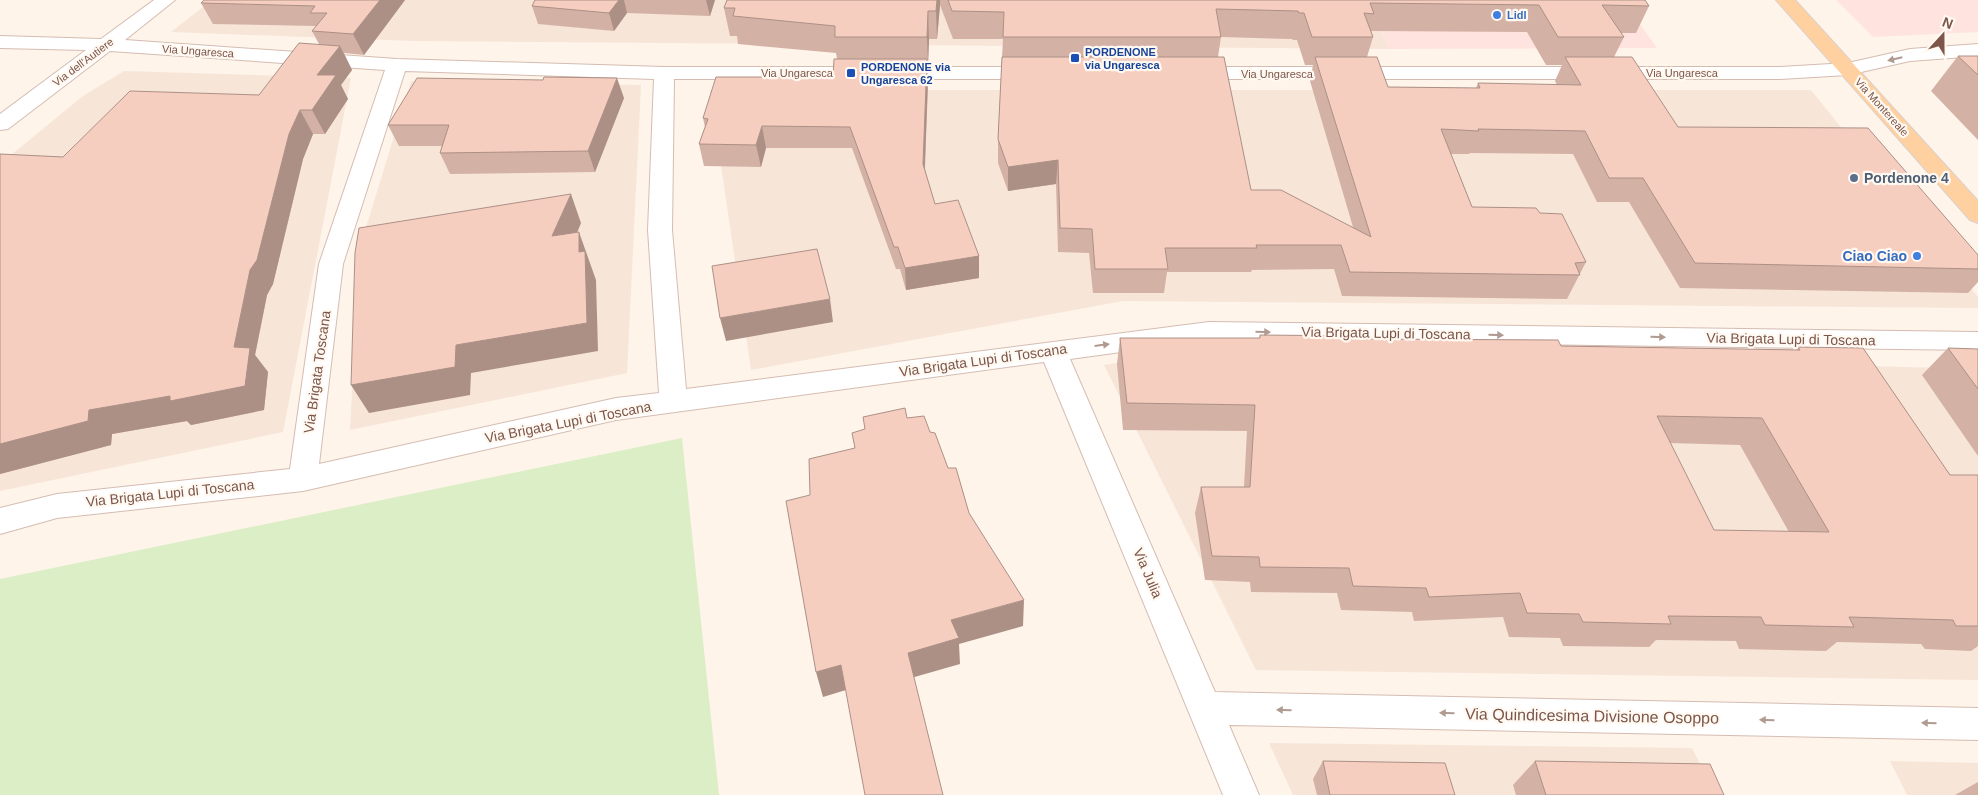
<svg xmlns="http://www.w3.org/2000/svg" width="1978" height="795" font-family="Helvetica,sans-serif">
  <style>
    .residential { fill: #f7e5d8 }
    .commercial { fill: #ffe3de }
    .green { fill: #dbeec6 }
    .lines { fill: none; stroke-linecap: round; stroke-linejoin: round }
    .minor-casing { stroke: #d5bcb1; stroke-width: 2 }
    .major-casing { stroke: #dad0cc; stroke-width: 2 }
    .minor { fill: #fff; fill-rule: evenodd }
    .major { fill: #ffd0a0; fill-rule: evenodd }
    .wall { fill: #d4b1a5; fill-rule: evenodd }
    .shaded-wall { fill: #ac9086 }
    .building { fill: #f6cec0; stroke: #ac9086; fill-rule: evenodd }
    .oneway { fill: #b09a92 }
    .shop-dot { fill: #3f7fe0; stroke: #fff9f2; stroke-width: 2 }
    .transit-dot { fill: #1a4fb4; stroke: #fff9f2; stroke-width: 2 }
    .service-dot { fill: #5c6f8a; stroke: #fff9f2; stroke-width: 2 }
    .labels { text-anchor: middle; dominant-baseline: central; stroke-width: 4.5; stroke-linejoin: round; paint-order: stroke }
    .far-shop-label { font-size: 11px; font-weight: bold; fill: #366cbe; stroke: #fff9f2; text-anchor: start }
    .far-street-label { font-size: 11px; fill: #7c564a; stroke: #fff9f2 }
    .far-transit-label { font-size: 11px; font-weight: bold; fill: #164399; stroke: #fff9f2; text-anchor: start }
    .service-label { font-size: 14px; font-weight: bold; fill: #4e5e75; stroke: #fff9f2; text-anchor: start }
    .shop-label { font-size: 14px; font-weight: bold; fill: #366cbe; stroke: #fff9f2; text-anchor: end }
    .street-label { font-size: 14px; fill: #7c564a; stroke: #fff9f2 }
    .near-street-label { font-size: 16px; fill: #7c564a; stroke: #fff9f2 }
  </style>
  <rect width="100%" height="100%" fill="#fef4ea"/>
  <path class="residential" d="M 212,0 L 1365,0 L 1390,49 L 414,41 L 171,32 Z
    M 124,71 L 351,78 L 283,432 L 0,491 L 0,164 L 83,96 Z
    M 411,81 L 641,85 L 627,373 L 350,430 L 360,247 Z
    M 710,90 L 1811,90 L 1978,297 L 1978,308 L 1123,301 L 751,370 Z
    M 1212,348 L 1978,369 L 1978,680 L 1256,670 L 1104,365 Z
    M 1269,743 L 1692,748 L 1716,795 L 1293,795 Z
    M 1890,761 L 1978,763 L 1978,795 L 1907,795 Z"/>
  <path class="commercial" d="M 1365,0 L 1623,0 L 1657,48 L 1390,49 Z
    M 1836,0 L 1978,0 L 1978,32 L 1873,37 Z"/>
  <path class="green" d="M 682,438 L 719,795 L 0,795 L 0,579 Z"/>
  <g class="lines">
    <g class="minor-casing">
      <path id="minor" d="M 154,0 L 175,0 L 125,40 L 397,59 L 664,67 L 1038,67 L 1045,69 L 1048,73 L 1045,77 L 1038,79 L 674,79 L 672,230 L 686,389 L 1209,322 L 1978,332 L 1978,350 L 1209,340 L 1070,359 L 1215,692 L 1978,708 L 1978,740 L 1229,725 L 1259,795 L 1223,795 L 1044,362 L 616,420 L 303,491 L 57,518 L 0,534 L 0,508 L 57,494 L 290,469 L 319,264 L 385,70 L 110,51 L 8,129 L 0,130 L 0,114 L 86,50 L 0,48 L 0,36 L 101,39 ZM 405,71 L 654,79 L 648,230 L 659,393 L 616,398 L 319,464 L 343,264 Z
        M 1978,44 L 1978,56 L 1910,61 L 1848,75 L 1780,79 L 1191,79 L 1184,77 L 1181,73 L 1184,69 L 1191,67 L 1780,67 L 1848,63 L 1910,49 Z"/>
    </g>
    <g class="major-casing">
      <path id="major" d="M 1776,0 L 1795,0 L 1978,201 L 1978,223 L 1970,220 Z"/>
    </g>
    <use href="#minor" class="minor"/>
    <use href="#major" class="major"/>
  </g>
  <path class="wall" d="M 405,0 L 364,55 L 344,53 L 352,70 L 341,85 L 348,99 L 325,134 L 313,134 L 303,159 L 273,284 L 267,295 L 255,355 L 268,372 L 264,410 L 191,425 L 187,421 L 112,434 L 111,445 L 0,474 L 0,154 L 63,157 L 259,95 L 319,44 L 312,31 L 316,26 L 213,24 L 201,3 Z
    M 535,0 L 715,0 L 710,16 L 627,13 L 614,31 L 538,24 L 532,6 Z
    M 727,0 L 1645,0 L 1649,6 L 1636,33 L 1621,33 L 1624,37 L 1614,57 L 1678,127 L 1978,255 L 1978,282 L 1968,293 L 1680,288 L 1629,202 L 1597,202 L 1573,154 L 1470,153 L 1469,154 L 1451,154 L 1472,207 L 1540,213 L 1586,262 L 1567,299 L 1342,296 L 1334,269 L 1252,270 L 1251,272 L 1167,272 L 1164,293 L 1093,293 L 1089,253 L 1058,252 L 1056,184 L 1008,191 L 998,163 L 998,139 L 1002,57 L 1003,39 L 953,39 L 940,5 L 937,39 L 929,39 L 928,65 L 927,65 L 928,81 L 925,170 L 935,204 L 979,256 L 979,278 L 906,290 L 900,269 L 896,269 L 852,148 L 766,148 L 761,167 L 704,166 L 699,144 L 705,127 L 703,118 L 833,77 L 837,59 L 836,53 L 738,44 L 737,36 L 730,36 L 724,8 ZM 1371,31 L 1527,32 L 1546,65 L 1562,65 L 1555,81 L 1557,85 L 1478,83 L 1476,88 L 1388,87 L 1367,57 L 1373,37 ZM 1221,37 L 1292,39 L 1293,40 L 1297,40 L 1305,65 L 1313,65 L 1310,81 L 1353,227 L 1251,190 L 1218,57 Z
    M 1958,56 L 1978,56 L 1978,140 L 1931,91 Z
    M 624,98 L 595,172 L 450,174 L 440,153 L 442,146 L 399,146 L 388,125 Z
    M 1260,335 L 1561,346 L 1795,350 L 1798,347 L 1950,475 L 1978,475 L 1978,646 L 1971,651 L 1925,649 L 1921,644 L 1837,642 L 1826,651 L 1739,649 L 1736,641 L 1656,640 L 1649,647 L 1563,646 L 1560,638 L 1509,637 L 1503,617 L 1414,621 L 1412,612 L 1341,610 L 1337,593 L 1251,592 L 1250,582 L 1205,580 L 1195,513 L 1201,487 L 1244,487 L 1247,431 L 1123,430 L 1117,364 L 1120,338 L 1259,338 ZM 1670,443 L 1740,445 L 1789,532 L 1714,530 Z
    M 1948,348 L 1978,349 L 1978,456 L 1922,375 Z
    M 1323,761 L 1455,795 L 1317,795 L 1313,779 Z
    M 1535,761 L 1724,795 L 1516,795 L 1513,785 Z
    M 1978,782 L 1978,795 L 1955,795 Z"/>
  <path class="shaded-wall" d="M 380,0 L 405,0 L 364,55 L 353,34 Z
    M 619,0 L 624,0 L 627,13 L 614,31 L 609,13 Z
    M 706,0 L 715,0 L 710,16 Z
    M 937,0 L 940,0 L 940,5 L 937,39 L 936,11 Z
    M 928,11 L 929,39 L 928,65 L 927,37 Z
    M 340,46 L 352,70 L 341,85 L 348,99 L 325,134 L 312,110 L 317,75 Z
    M 927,59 L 928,81 L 924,186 L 923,164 Z
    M 617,78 L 624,98 L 595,172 L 588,151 Z
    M 300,110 L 313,134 L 303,159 L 273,284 L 267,295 L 255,355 L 268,372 L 264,410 L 191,425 L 187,421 L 112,434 L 111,445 L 0,474 L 0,444 L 89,410 L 170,396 L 234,347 L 250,270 L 289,134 Z
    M 762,126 L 766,148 L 761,167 L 756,145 Z
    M 1058,160 L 1056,184 L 1008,191 L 1008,167 Z
    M 571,194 L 581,223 L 564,265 L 552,236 Z
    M 579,232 L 596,280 L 598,351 L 471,373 L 470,395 L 369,413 L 351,385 L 456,345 L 579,252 Z
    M 979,256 L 979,278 L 906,290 L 905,268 Z
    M 830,299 L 833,322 L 726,341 L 720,318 Z
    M 1024,600 L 1023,626 L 959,644 L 960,664 L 911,678 L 908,653 L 951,620 Z
    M 841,665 L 846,690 L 823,697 L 816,672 Z"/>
  <path class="building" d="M 204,0 L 380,0 L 353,34 L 312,31 L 327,13 L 310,13 L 315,6 L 201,3 Z
    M 535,0 L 619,0 L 609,13 L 532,6 Z
    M 727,0 L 937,0 L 936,11 L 928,11 L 927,37 L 835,37 L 835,26 L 733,16 L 735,8 L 724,8 Z
    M 948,0 L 1645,0 L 1649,6 L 1602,5 L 1624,37 L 1558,37 L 1539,5 L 1370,3 L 1374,14 L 1364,13 L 1373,37 L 1312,37 L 1304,13 L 1299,13 L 1298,11 L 1216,9 L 1221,37 L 1003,37 L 1004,12 L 952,11 Z
    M 299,43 L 340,46 L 317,75 L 336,75 L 312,110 L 300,110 L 289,134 L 257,260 L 250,270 L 234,347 L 250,348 L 245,386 L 170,401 L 170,396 L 89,410 L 88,421 L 0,444 L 0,154 L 63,157 L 130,91 L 259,95 Z
    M 1958,56 L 1978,56 L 1978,75 Z
    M 1002,57 L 1224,57 L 1251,190 L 1281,190 L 1371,237 L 1315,57 L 1377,57 L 1388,87 L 1480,88 L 1478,83 L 1581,85 L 1565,57 L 1632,57 L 1678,127 L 1868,128 L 1978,255 L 1978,269 L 1695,263 L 1643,178 L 1609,178 L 1585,131 L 1478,129 L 1479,131 L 1441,129 L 1472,207 L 1536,208 L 1540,213 L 1562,214 L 1586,262 L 1575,263 L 1580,275 L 1350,272 L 1341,245 L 1256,245 L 1257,248 L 1165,248 L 1168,269 L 1095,269 L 1092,229 L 1060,228 L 1058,160 L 1008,167 L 998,139 Z
    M 834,59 L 927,59 L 923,164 L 935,204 L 958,200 L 979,256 L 905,268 L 898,247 L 894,247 L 850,127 L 762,126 L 756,145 L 699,144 L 708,119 L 703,118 L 716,77 L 833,77 Z
    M 544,77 L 617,78 L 588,151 L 440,153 L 449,125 L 388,125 L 417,78 L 543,80 Z
    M 571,194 L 552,236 L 579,232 L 579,252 L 585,251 L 587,323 L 456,345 L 455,367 L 351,385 L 355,253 L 359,228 Z
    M 817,249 L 830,299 L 720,318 L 712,266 Z
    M 1260,335 L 1363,336 L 1364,339 L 1558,340 L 1561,346 L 1800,350 L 1798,347 L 1863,348 L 1950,475 L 1978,475 L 1978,626 L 1956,626 L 1953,620 L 1849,617 L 1854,627 L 1765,625 L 1761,617 L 1668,616 L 1671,624 L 1583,622 L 1579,614 L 1527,613 L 1520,593 L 1429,597 L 1426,588 L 1353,586 L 1349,568 L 1260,567 L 1259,557 L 1212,556 L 1201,487 L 1250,487 L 1255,405 L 1127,403 L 1120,338 L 1260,338 ZM 1657,416 L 1762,418 L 1829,532 L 1714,530 Z
    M 1948,348 L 1978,349 L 1978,389 Z
    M 905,408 L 907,418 L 924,416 L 930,432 L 935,433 L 948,468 L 956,468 L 969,513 L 1024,600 L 951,620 L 959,638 L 908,653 L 943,795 L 865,795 L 841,665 L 816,672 L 786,501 L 810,495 L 809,459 L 855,448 L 852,433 L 865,429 L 863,417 Z
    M 1323,761 L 1445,763 L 1455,795 L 1330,795 Z
    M 1535,761 L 1710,764 L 1724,795 L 1546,795 Z"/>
  <defs><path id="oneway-solid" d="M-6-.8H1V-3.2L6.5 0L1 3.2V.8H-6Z" transform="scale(1.25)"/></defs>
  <g class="oneway">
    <use href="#oneway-solid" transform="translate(1895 59) rotate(167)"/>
    <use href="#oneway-solid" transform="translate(1263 332) rotate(1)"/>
    <use href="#oneway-solid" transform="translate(1496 335) rotate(1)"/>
    <use href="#oneway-solid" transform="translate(1658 337) rotate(1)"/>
    <use href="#oneway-solid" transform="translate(1102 345) rotate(-7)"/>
    <use href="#oneway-solid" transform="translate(1284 710) rotate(-179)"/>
    <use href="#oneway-solid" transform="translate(1447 713) rotate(-179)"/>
    <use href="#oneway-solid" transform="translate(1767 720) rotate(-179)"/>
    <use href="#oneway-solid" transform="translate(1929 723) rotate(-179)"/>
  </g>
  <g class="shop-dot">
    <circle cx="1497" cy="15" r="5"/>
    <circle cx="1917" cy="256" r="5"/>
  </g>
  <g class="transit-dot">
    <rect x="1070" y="53" width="10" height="10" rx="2.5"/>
    <rect x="846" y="68" width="10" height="10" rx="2.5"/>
  </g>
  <circle class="service-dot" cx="1854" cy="178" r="5"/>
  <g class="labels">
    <g class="far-shop-label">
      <text x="1507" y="15">Lidl</text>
    </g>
    <g class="far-street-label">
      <text transform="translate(198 51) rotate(4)">Via Ungaresca</text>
      <text transform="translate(83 62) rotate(-37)">Via dell'Autiere</text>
      <text x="797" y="73">Via Ungaresca</text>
      <text x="1682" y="73">Via Ungaresca</text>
      <text x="1277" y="74">Via Ungaresca</text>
      <text transform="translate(1882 107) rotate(48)">Via Montereale</text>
    </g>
    <g class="far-transit-label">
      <text x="1085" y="52">PORDENONE<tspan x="1085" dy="13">via Ungaresca</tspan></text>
      <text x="861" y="67">PORDENONE via<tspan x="861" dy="13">Ungaresca 62</tspan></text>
    </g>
    <g class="service-label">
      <text x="1864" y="178">Pordenone 4</text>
    </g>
    <g class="shop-label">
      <text x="1907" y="256">Ciao Ciao</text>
    </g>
    <g class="street-label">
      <text transform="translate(1386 333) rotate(1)">Via Brigata Lupi di Toscana</text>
      <text transform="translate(1791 339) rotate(1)">Via Brigata Lupi di Toscana</text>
      <text transform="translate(983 360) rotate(-8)">Via Brigata Lupi di Toscana</text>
      <text transform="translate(317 372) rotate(-82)">Via Brigata Toscana</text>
      <text transform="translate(568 422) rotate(-11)">Via Brigata Lupi di Toscana</text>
      <text transform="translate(170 493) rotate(-6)">Via Brigata Lupi di Toscana</text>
      <text transform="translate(1148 573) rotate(67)">Via Julia</text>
    </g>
    <g class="near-street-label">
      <text transform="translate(1592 716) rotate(1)">Via Quindicesima Divisione Osoppo</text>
    </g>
  </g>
  <g transform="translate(1943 35) rotate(21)" stroke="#fff9f2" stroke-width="4" paint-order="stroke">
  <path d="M0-4L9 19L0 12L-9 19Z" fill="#7c564a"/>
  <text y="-8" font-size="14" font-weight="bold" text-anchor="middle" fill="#7c564a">N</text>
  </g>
</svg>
